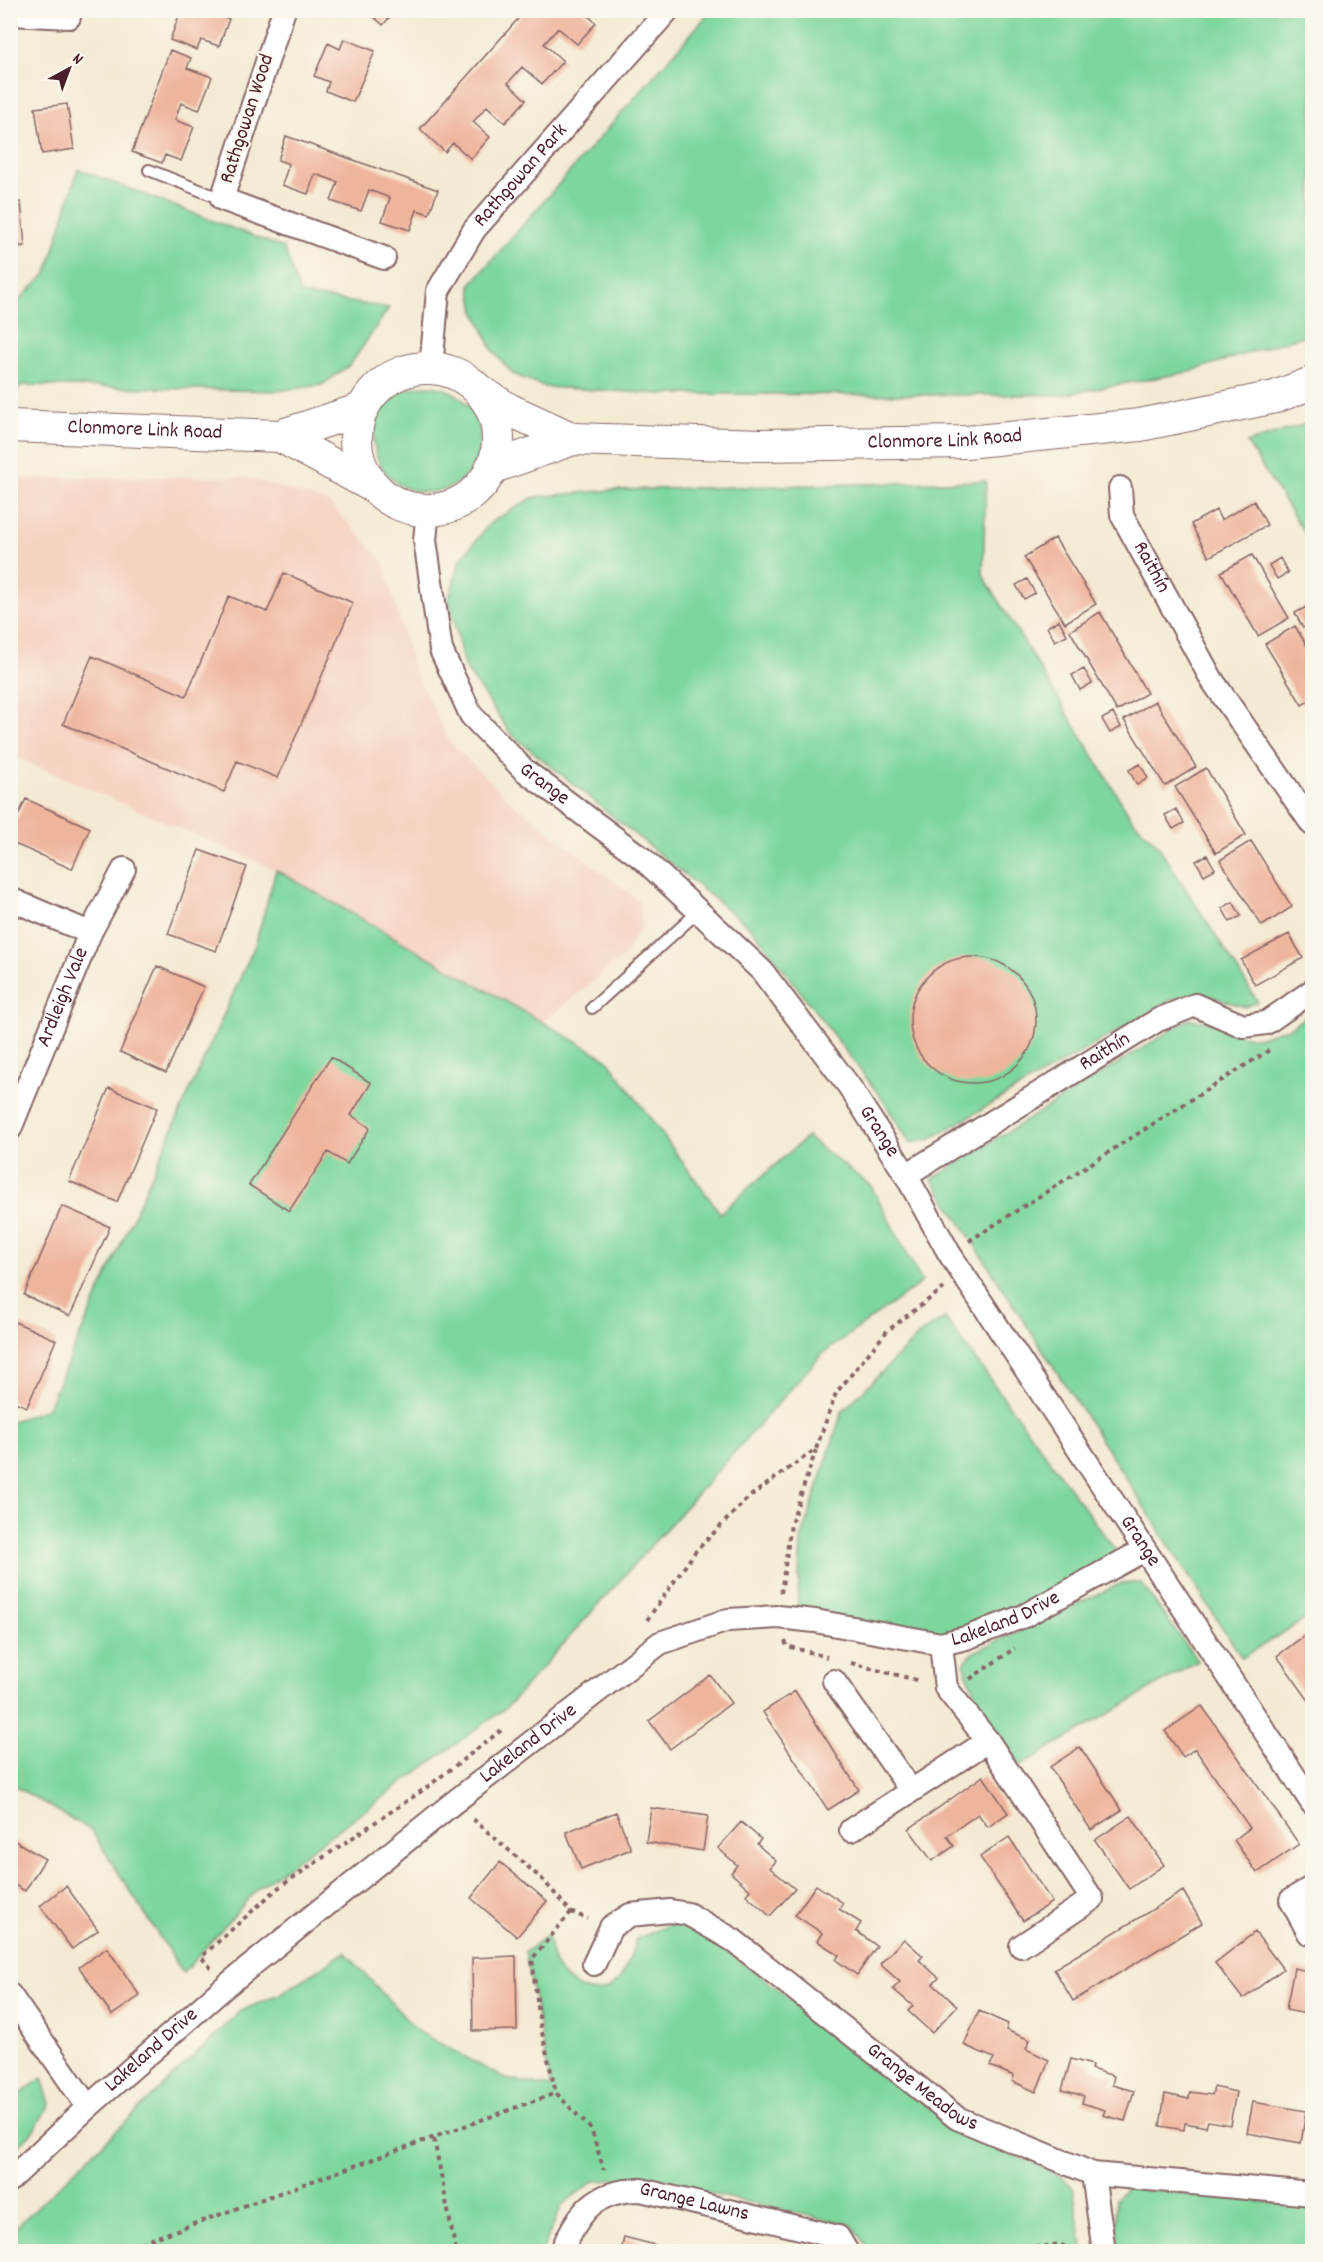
<svg xmlns="http://www.w3.org/2000/svg" width="1323" height="2262" font-family="Dekko,sans-serif">
  <style>
    .built { fill: #f5d3c1 }
    .green { fill: #7dd79d; stroke: #647b64; stroke-width: 1.5 }
    .building { fill: #efb49c }
    .lines { fill: none; stroke-linecap: round; stroke-linejoin: round }
    .lane-casing { stroke: #866666; stroke-width: 14 }
    .street-casing { stroke: #866666; stroke-width: 26 }
    .secondary-casing { stroke: #866666; stroke-width: 34 }
    .path { stroke: #866666; stroke-width: 4; stroke-dasharray: 4.5 4.5; stroke-linecap: butt }
    .lane { stroke: #fff; stroke-width: 10 }
    .street { stroke: #fff; stroke-width: 22 }
    .secondary { stroke: #fff; stroke-width: 32 }
    .labels { text-anchor: middle; dominant-baseline: central; stroke-width: 4.5; stroke-linejoin: round; paint-order: stroke }
    .street-label { font-size: 21px; fill: #4a1f2b; stroke: #fbf7ec }
  </style>
  <rect width="100%" height="100%" fill="#fbf7ec"/>
  <filter id="ink" filterUnits="userSpaceOnUse"><feTurbulence type="fractalNoise" baseFrequency=".0167" numOctaves="2"/><feDisplacementMap in="SourceGraphic" scale="12" xChannelSelector="R" yChannelSelector="G"/><feConvolveMatrix kernelMatrix="1 2 1 2 8 2 1 2 1" color-interpolation-filters="sRGB"/></filter>
  <filter id="wash" filterUnits="userSpaceOnUse"><feTurbulence type="fractalNoise" baseFrequency=".008" numOctaves="4" result="noise"/><feDisplacementMap in="SourceGraphic" scale="24" xChannelSelector="R" yChannelSelector="G"/><feGaussianBlur stdDeviation="1.35" result="paint"/><feColorMatrix in="noise" values="0 0 0 0 0 0 0 0 0 0 0 0 0 0 0 0 0 1.4 0 .05"/><feComposite in="paint" operator="in"/></filter>
  <g filter="url(#wash)">
    <rect width="100%" height="100%" fill="#f4ead3"/>
    <path class="built" d="M 244,477 L 328,502 L 383,561 L 414,670 L 449,741 L 509,800 L 639,901 L 643,923 L 624,956 L 543,1022 L 276,870 L 11,755 L 11,478 Z"/>
    <path class="green" d="M 711,11 L 1312,11 L 1312,333 L 1188,372 L 1062,395 L 661,394 L 545,387 L 513,374 L 493,351 L 475,311 L 470,285 Z
      M 78,169 L 284,248 L 300,294 L 389,308 L 351,364 L 322,385 L 276,391 L 23,385 L 11,393 L 11,338 L 18,301 L 47,273 Z
      M374 439a53 53 0 1 1 106 0a53 53 0 1 1-106 0Z
      M 1312,422 L 1312,545 L 1247,443 Z
      M 986,481 L 983,575 L 1131,818 L 1157,844 L 1258,1002 L 1245,1007 L 1200,993 L 1171,1000 L 929,1140 L 910,1143 L 883,1100 L 754,931 L 510,733 L 464,666 L 449,598 L 460,560 L 491,522 L 534,497 L 612,490 Z
      M 276,870 L 607,1059 L 720,1213 L 807,1137 L 871,1186 L 922,1282 L 822,1354 L 507,1707 L 258,1888 L 183,1973 L 91,1830 L 11,1784 L 10,1422 L 47,1409 L 255,945 Z
      M 1312,1012 L 1312,1615 L 1242,1658 L 932,1179 L 1189,1019 L 1214,1023 L 1241,1035 L 1257,1038 L 1291,1027 Z
      M 945,1318 L 1116,1551 L 1068,1591 L 966,1638 L 797,1619 L 801,1540 L 842,1412 L 921,1333 Z
      M 1122,1583 L 1141,1583 L 1198,1661 L 1020,1766 L 980,1706 L 963,1664 L 974,1652 Z
      M 669,1925 L 696,1930 L 761,1976 L 954,2128 L 1055,2173 L 1073,2187 L 1083,2251 L 869,2251 L 852,2225 L 641,2179 L 594,2181 L 562,2205 L 542,2251 L 11,2252 L 11,2232 L 241,2011 L 284,1992 L 345,1952 L 417,2031 L 505,2079 L 551,2087 L 525,1952 L 547,1935 C 550,1945 552,1957 556,1967 C 561,1976 571,1984 580,1988 C 616,2003 628,1967 636,1939 Z
      M 42,2078 L 50,2104 L 34,2130 L 11,2153 L 11,2101 Z
      M 1128,2188 L 1312,2207 L 1312,2251 L 1119,2251 L 1115,2199 Z"/>
    <g id="blocks">
      <path class="building" d="M 181,10 L 215,10 L 213,13 L 229,19 L 219,46 L 201,40 L 197,50 L 170,40 Z
        M 366,10 L 396,10 L 383,25 Z
        M 526,10 L 582,10 L 596,23 L 577,44 L 558,28 L 544,44 L 563,61 L 542,84 L 522,67 L 508,83 L 526,100 L 505,123 L 487,106 L 473,122 L 490,137 L 471,159 L 453,143 L 445,152 L 420,129 Z
        M 344,39 L 375,51 L 353,102 L 326,91 L 329,82 L 314,76 L 328,43 L 340,49 Z
        M 170,50 L 191,58 L 187,68 L 212,77 L 199,110 L 181,103 L 177,114 L 175,120 L 194,127 L 181,161 L 165,155 L 162,163 L 132,152 Z
        M 67,104 L 74,149 L 42,154 L 35,108 Z
        M 286,136 L 438,190 L 429,214 L 417,210 L 410,230 L 382,221 L 390,198 L 369,190 L 361,211 L 331,201 L 338,182 L 315,174 L 308,194 L 282,185 L 289,164 L 278,160 Z
        M 21,202 L 25,246 L 10,247 L 10,203 Z
        M 1254,501 L 1267,525 L 1209,557 L 1191,524 L 1216,510 L 1221,520 Z
        M 1055,538 L 1096,604 L 1065,623 L 1024,557 Z
        M 1252,555 L 1289,618 L 1258,636 L 1221,572 Z
        M 1280,558 L 1288,573 L 1277,579 L 1269,565 Z
        M 284,573 L 353,603 L 278,778 L 237,761 L 224,792 L 63,724 L 92,656 L 186,696 L 229,596 L 267,612 Z
        M 1027,579 L 1035,593 L 1024,599 L 1016,585 Z
        M 1306,607 L 1312,622 L 1303,628 L 1295,613 Z
        M 1100,612 L 1147,693 L 1117,711 L 1070,631 Z
        M 1059,620 L 1067,635 L 1055,641 L 1047,627 Z
        M 1295,626 L 1312,654 L 1312,699 L 1302,705 L 1265,644 Z
        M 1084,669 L 1092,683 L 1080,690 L 1072,675 Z
        M 1155,701 L 1196,767 L 1165,786 L 1124,720 Z
        M 1113,713 L 1121,727 L 1110,733 L 1102,719 Z
        M 1140,764 L 1148,778 L 1137,785 L 1129,770 Z
        M 1206,768 L 1246,835 L 1216,853 L 1175,787 Z
        M 26,799 L 90,828 L 72,869 L 10,842 L 10,833 Z
        M 1176,809 L 1184,823 L 1173,829 L 1165,815 Z
        M 1251,841 L 1292,907 L 1262,926 L 1220,860 Z
        M 199,850 L 247,867 L 216,951 L 168,934 Z
        M 1207,855 L 1215,869 L 1204,875 L 1196,861 Z
        M 1233,902 L 1241,916 L 1230,922 L 1222,908 Z
        M 1289,934 L 1303,958 L 1255,985 L 1241,960 Z
        M910 1020a63 63 0 1 1 126 0a63 63 0 1 1-126 0Z
        M 157,966 L 204,987 L 166,1073 L 120,1052 Z
        M 331,1057 L 371,1083 L 351,1115 L 370,1128 L 347,1164 L 328,1152 L 289,1211 L 249,1185 Z
        M 109,1088 L 157,1108 L 117,1202 L 69,1181 Z
        M 62,1206 L 110,1227 L 70,1316 L 24,1295 Z
        M 15,1322 L 56,1340 L 27,1407 L 10,1400 L 10,1331 Z
        M 1312,1630 L 1312,1705 L 1277,1656 Z
        M 710,1675 L 731,1703 L 670,1749 L 649,1721 Z
        M 795,1691 L 859,1790 L 828,1810 L 763,1712 Z
        M 1202,1706 L 1299,1844 L 1257,1873 L 1234,1840 L 1250,1828 L 1195,1749 L 1183,1757 L 1165,1731 Z
        M 1080,1747 L 1122,1810 L 1091,1830 L 1050,1767 Z
        M 983,1776 L 1008,1813 L 988,1827 L 978,1814 L 947,1836 L 954,1846 L 932,1861 L 909,1829 Z
        M 651,1808 L 708,1816 L 703,1851 L 646,1842 Z
        M 616,1812 L 631,1849 L 581,1869 L 566,1832 Z
        M 1131,1816 L 1164,1865 L 1129,1889 L 1095,1840 Z
        M 741,1822 L 761,1839 L 757,1844 L 776,1861 L 770,1868 L 795,1889 L 770,1916 L 746,1895 L 750,1890 L 731,1873 L 737,1865 L 718,1848 Z
        M 1009,1837 L 1052,1902 L 1023,1921 L 980,1857 Z
        M 10,1838 L 45,1859 L 25,1891 L 10,1882 Z
        M 500,1862 L 547,1901 L 517,1937 L 471,1898 Z
        M 816,1885 L 843,1903 L 839,1909 L 861,1923 L 856,1931 L 877,1946 L 857,1975 L 836,1960 L 839,1955 L 817,1941 L 822,1933 L 795,1915 Z
        M 66,1886 L 98,1930 L 72,1949 L 40,1906 Z
        M 1183,1891 L 1202,1923 L 1073,2001 L 1054,1969 Z
        M 1255,1932 L 1283,1969 L 1243,1999 L 1215,1963 Z
        M 904,1939 L 923,1956 L 919,1960 L 939,1978 L 933,1984 L 957,2006 L 932,2033 L 908,2011 L 913,2006 L 893,1989 L 900,1982 L 880,1964 Z
        M 107,1948 L 140,1996 L 112,2015 L 79,1967 Z
        M 516,1956 L 517,2030 L 473,2031 L 472,1958 Z
        M 1294,1968 L 1312,1972 L 1312,2015 L 1286,2010 Z
        M 979,2011 L 1008,2024 L 1006,2030 L 1030,2040 L 1026,2049 L 1049,2060 L 1036,2092 L 1012,2081 L 1014,2076 L 990,2066 L 994,2058 L 964,2045 Z
        M 1071,2059 L 1092,2065 L 1091,2069 L 1114,2076 L 1112,2085 L 1134,2091 L 1125,2121 L 1103,2115 L 1105,2110 L 1082,2103 L 1084,2096 L 1062,2090 Z
        M 10,2081 L 17,2089 L 10,2094 Z
        M 1214,2087 L 1236,2092 L 1230,2125 L 1208,2121 L 1206,2127 L 1185,2123 L 1184,2130 L 1160,2126 L 1165,2094 L 1189,2099 L 1190,2092 L 1212,2095 Z
        M 1253,2102 L 1306,2111 L 1301,2143 L 1247,2133 Z
        M 624,2237 L 671,2249 L 671,2252 L 621,2252 Z"/>
    </g>
  </g>
  <g filter="url(#ink)">
    <use href="#blocks" fill-opacity="0" stroke="#866666" stroke-width="1.5"/>
    <g class="lines">
      <g class="lane-casing">
        <path id="lane" d="M 149,170 L 222,199
          M 592,1008 L 700,910"/>
      </g>
      <g class="street-casing">
        <g id="street">
          <path d="M 284,10 L 222,199 L 384,258"/>
          <path d="M 10,14 L 69,17"/>
          <path id="s1" d="M 431,368 L 438,291 L 474,230 L 668,10"/>
          <path id="s2" d="M 1120,488 L 1122,515 L 1212,680 L 1312,824"/>
          <path id="s3" d="M 428,510 L 425,540 L 441,650 L 471,715 L 524,770 L 643,859 L 762,971 L 849,1086 L 906,1175 L 949,1253 L 1312,1803"/>
          <path d="M 10,899 L 90,933"/>
          <path id="s4" d="M 10,1129 L 90,933 L 124,869"/>
          <path id="s5" d="M 906,1175 L 1158,1020 L 1195,1005 L 1243,1026 L 1266,1023 L 1312,991"/>
          <path d="M 941,1644 L 946,1688 L 988,1741 L 1092,1899 L 1021,1946"/>
          <path d="M 834,1681 L 910,1789"/>
          <path d="M 851,1830 L 988,1741"/>
          <path d="M 1309,1933 L 1291,1900 L 1312,1887"/>
          <path id="s6" d="M 594,1964 L 611,1927 L 630,1915 L 670,1911 L 688,1914 L 733,1940 L 957,2118 L 1093,2174 L 1312,2194"/>
          <path d="M 10,1995 L 88,2107"/>
          <path d="M 1093,2174 L 1104,2252"/>
          <path id="s7" d="M 10,2180 L 88,2107 L 227,1985 L 453,1803 L 660,1643 L 728,1620 L 778,1617 L 815,1621 L 941,1644 L 966,1638 L 1024,1616 L 1144,1550"/>
          <path id="s8" d="M 561,2252 C 579,2212 594,2190 641,2190 L 838,2237 L 847,2252"/>
        </g>
      </g>
      <g class="secondary-casing">
        <g id="secondary">
          <circle cx="427" cy="439" r="71"/>
          <path d="M 480,391 L 508,409 L 573,439"/>
          <path id="s9" d="M 10,426 L 280,436 L 362,409"/>
          <path d="M 280,436 L 374,487"/>
          <path id="s10" d="M 491,468 L 573,439 L 761,445 L 966,442 L 1140,425 L 1275,397 L 1312,383"/>
        </g>
      </g>
      <path class="path" d="M 969,1241 L 1271,1049
        M 781,1593 L 791,1524 L 816,1450
        M 647,1620 L 695,1552 L 749,1497 L 816,1449 L 836,1393 L 887,1331 L 944,1288
        M 785,1641 L 787,1646 L 827,1657
        M 851,1663 L 920,1681
        M 970,1679 L 1015,1648
        M 473,1819 L 543,1880 L 571,1912 L 588,1919
        M 571,1912 L 532,1959 L 540,2024 L 556,2093 L 591,2129 L 604,2170
        M 211,1968 L 201,1957 L 278,1888 L 426,1788 L 503,1729
        M 434,2139 L 456,2252
        M 116,2252 L 556,2093
        M 999,2252 L 1061,2244 L 1070,2252"/>
      <use href="#lane" class="lane"/>
      <use href="#street" class="street"/>
      <use href="#secondary" class="secondary"/>
    </g>
  </g>
  <g class="labels">
    <g class="street-label">
      <text transform="translate(248 119) rotate(-72)">Rathgowan Wood</text>
      <text stroke="none"><textPath href="#s1" startOffset="220">Rathgowan Park</textPath></text>
      <text stroke="none"><textPath href="#s9" startOffset="135">Clonmore Link Road</textPath></text>
      <text stroke="none"><textPath href="#s10" startOffset="459">Clonmore Link Road</textPath></text>
      <text stroke="none"><textPath href="#s2" startOffset="87">Raithín</textPath></text>
      <text stroke="none"><textPath href="#s3" startOffset="314">Grange</textPath></text>
      <text stroke="none"><textPath href="#s4" startOffset="142">Ardleigh Vale</textPath></text>
      <text stroke="none"><textPath href="#s5" startOffset="234">Raithín</textPath></text>
      <text stroke="none"><textPath href="#s3" startOffset="800">Grange</textPath></text>
      <text stroke="none"><textPath href="#s3" startOffset="1286">Grange</textPath></text>
      <text stroke="none"><textPath href="#s7" startOffset="1200">Lakeland Drive</textPath></text>
      <text stroke="none"><textPath href="#s7" startOffset="678">Lakeland Drive</textPath></text>
      <text stroke="none"><textPath href="#s7" startOffset="192">Lakeland Drive</textPath></text>
      <text stroke="none"><textPath href="#s6" startOffset="414">Grange Meadows</textPath></text>
      <text stroke="none"><textPath href="#s8" startOffset="164">Grange Lawns</textPath></text>
    </g>
  </g>
  <rect width="1323" height="2262" fill="none" stroke="#fbf7ec" stroke-width="36"/>
  <g transform="translate(69 69) rotate(41)" stroke="#fbf7ec" stroke-width="4.5" paint-order="stroke">
  <path d="M0-4.5L10 22L0 15L-10 22Z" fill="#4a1f2b"/>
  <text y="-9" font-size="16" font-weight="bold" text-anchor="middle" fill="#4a1f2b">N</text>
  </g>
</svg>
